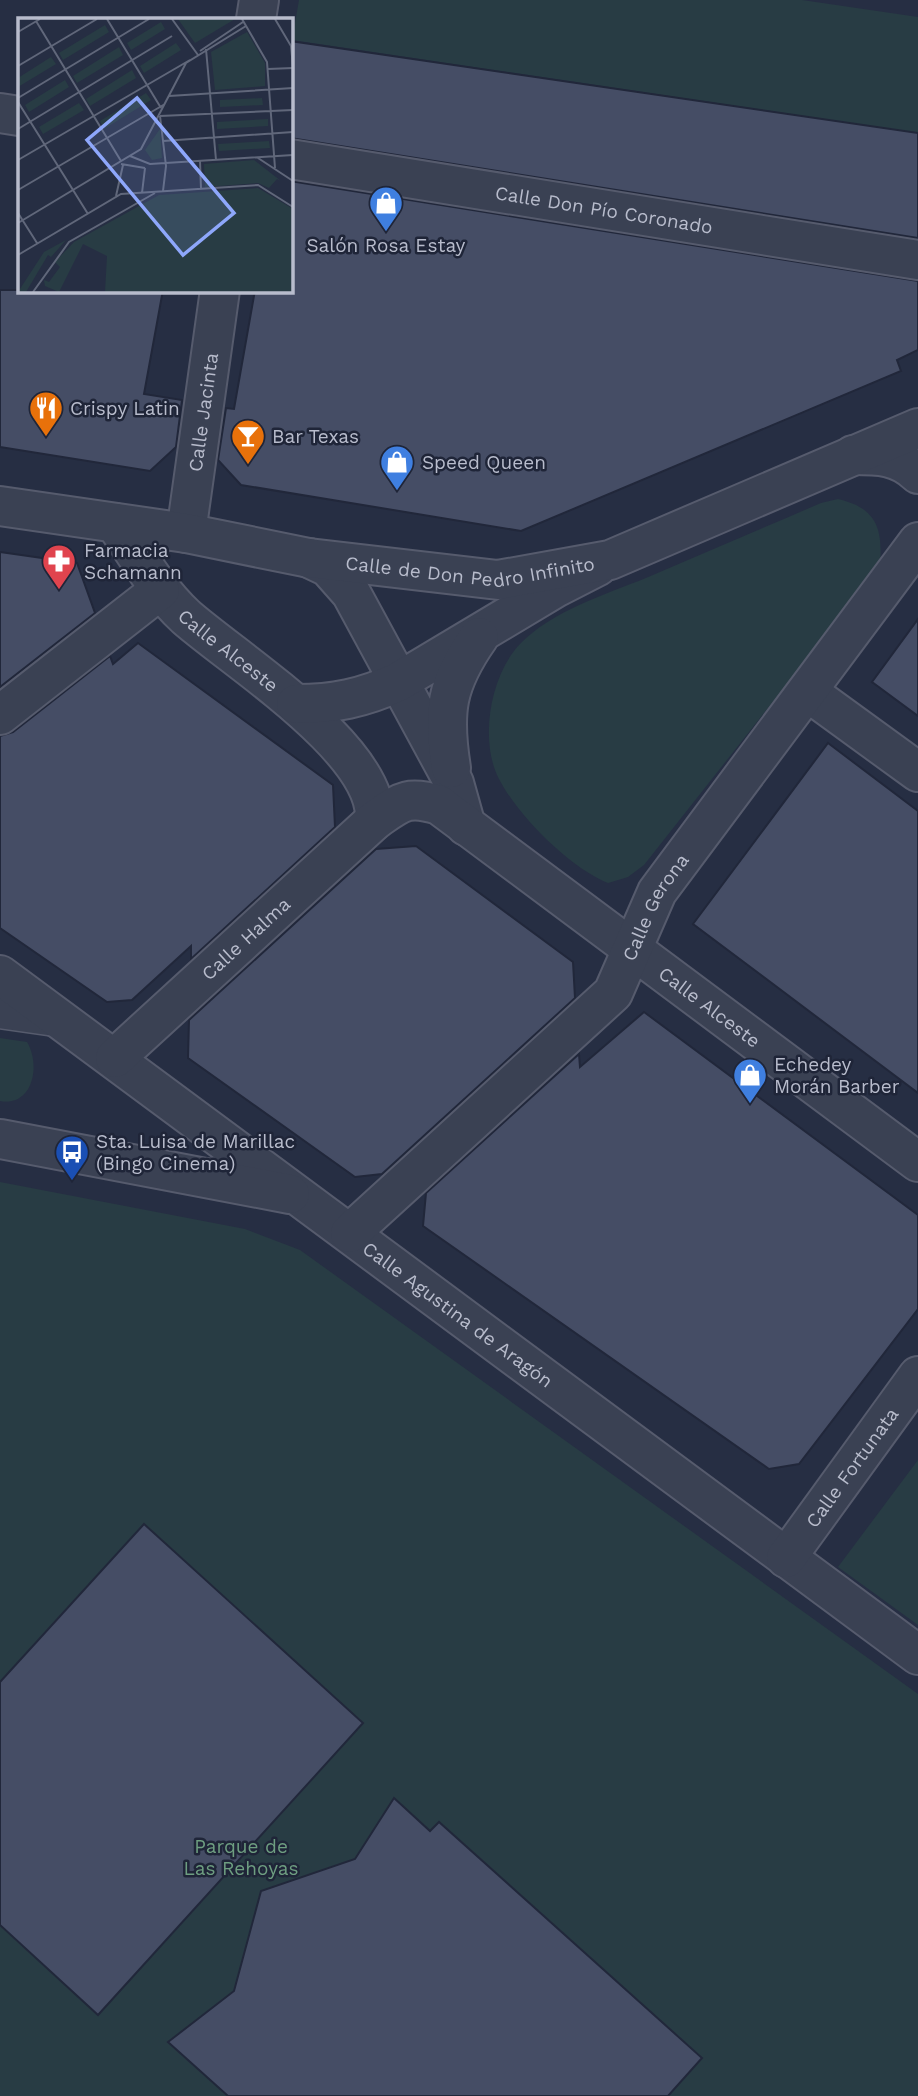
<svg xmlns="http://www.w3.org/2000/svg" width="918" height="2096" font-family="'Work Sans',sans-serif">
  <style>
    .green { fill: #283c44 }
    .building { fill: #454d65; stroke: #21273a; stroke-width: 2 }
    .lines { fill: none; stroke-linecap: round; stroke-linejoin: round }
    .service-casing { stroke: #565b6d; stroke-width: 33 }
    .minor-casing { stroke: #565b6d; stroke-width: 42 }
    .tertiary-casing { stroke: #565b6d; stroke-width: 42 }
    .service { stroke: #3a4153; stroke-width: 30 }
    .minor { stroke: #3a4153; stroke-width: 38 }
    .tertiary { stroke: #3a4153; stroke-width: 38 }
    .labels { text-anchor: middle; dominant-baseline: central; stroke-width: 5; stroke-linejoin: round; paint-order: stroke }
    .street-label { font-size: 19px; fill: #b8bccc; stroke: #1f2538 }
    .poi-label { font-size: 19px; fill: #b8bccc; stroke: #1f2538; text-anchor: start }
    .park-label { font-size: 19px; fill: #6e9e81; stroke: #1f2538 }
    .inset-road { fill: none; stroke: #60677a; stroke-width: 2 }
    .view { fill: #8ea7fb; fill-opacity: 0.15; stroke: #8ea7fb; stroke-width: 3.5 }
    .inset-edge { fill: none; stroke: #b8bccc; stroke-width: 3.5 }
  </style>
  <rect width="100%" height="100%" fill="#262e43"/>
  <path class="green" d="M 299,0 L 802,0 L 918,17 L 918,133 L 292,40 Z
    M 838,499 C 877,508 883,529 880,566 L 644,865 L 628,877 L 608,883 C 570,868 518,816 499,779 C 479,741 490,675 520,644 C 552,611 604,595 646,578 C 704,553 763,528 821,503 Z
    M 0,1038 L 27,1042 C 41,1065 33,1107 0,1101 Z
    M 0,1182 L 245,1229 L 300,1250 L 918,1694 L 918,2096 L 0,2096 Z
    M 918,1460 L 918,1625 L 838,1567 Z"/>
  <path class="building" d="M 290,41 L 918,133 L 918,238 L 290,138 Z
    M 290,181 L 918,281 L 918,350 L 897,360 L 901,371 L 521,531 L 241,485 L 218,460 L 226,408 L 234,409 L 255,290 L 290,290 Z
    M 0,290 L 163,290 L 144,394 L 182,400 L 176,447 L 150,471 L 0,447 Z
    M 0,552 L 77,563 L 95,613 L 0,687 Z
    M 918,619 L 918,716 L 872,682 Z
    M 138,643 L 333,785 L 335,827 L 191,959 L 191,946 L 132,1000 L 107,1002 L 0,928 L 0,736 L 13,732 L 110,656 L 113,664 Z
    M 828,743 L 918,811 L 918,1093 L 693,924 Z
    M 416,846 L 573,962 L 575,998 L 382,1174 L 355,1177 L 188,1058 L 189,1020 L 376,849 Z
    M 644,1012 L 918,1215 L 918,1309 L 799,1464 L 769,1469 L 423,1226 L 426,1193 L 579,1054 L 580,1067 Z
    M 144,1524 L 363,1723 L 98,2015 L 0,1925 L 0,1682 Z
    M 394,1798 L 430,1831 L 439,1822 L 702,2058 L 668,2096 L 228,2096 L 168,2042 L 234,1991 L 261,1891 L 355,1859 Z"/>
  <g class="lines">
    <g class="service-casing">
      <path id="service" d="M 0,1013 L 62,1022"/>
    </g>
    <g class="minor-casing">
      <g id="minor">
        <path d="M 256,19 L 259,0"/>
        <path d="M 0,113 L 19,116"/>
        <path id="s1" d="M 290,159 L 918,260"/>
        <path d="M 853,455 C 878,455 899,455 918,474"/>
        <path id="s2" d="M 115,523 C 137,555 157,590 186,617 C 236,661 379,750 375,820"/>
        <path id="s3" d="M 186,533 L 220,290"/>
        <path d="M 309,558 L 328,567 L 351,593 L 454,783 L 466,826"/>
        <path d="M 808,692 L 918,772"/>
        <path d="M 296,704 C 334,704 363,698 398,682 L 557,587 L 598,566"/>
        <path d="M 0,715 L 160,590"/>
        <path d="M 451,768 C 442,712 446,684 479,637"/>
        <path id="s4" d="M 0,975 L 918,1655"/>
        <path id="s5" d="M 115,1058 L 375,820 C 401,802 407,795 439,805 L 918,1162"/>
        <path d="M 0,1139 L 290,1194"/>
        <path id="s6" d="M 350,1233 L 613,993 L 657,892 L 918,542"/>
        <path id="s7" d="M 786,1558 L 918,1376"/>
      </g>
    </g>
    <g class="tertiary-casing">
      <g id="tertiary">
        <path id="s8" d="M 0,506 L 186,533 L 309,558 L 498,580 L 610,560 L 918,428"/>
      </g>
    </g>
    <use href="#service" class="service"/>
    <use href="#minor" class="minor"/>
    <use href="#tertiary" class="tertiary"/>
  </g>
  <defs>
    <g id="shop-pin" transform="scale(1.75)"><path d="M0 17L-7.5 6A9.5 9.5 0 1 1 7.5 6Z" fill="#3f7fe0" stroke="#1f2538"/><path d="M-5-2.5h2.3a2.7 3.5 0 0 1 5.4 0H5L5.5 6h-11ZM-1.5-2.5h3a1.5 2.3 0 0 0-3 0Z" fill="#fff"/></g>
    <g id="restaurant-pin" transform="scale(1.75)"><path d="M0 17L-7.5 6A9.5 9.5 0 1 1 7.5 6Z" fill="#e8710a" stroke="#1f2538"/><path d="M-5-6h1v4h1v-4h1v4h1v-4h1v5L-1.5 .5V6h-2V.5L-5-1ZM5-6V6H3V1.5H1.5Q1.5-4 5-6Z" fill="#fff"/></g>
    <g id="bar-pin" transform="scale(1.75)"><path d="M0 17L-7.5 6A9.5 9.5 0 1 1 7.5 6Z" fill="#e8710a" stroke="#1f2538"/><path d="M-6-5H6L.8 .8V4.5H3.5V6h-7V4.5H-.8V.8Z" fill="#fff"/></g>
    <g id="pharmacy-pin" transform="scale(1.75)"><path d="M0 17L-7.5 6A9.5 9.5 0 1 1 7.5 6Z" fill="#e0444e" stroke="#1f2538"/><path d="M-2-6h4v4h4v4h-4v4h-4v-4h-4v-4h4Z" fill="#fff"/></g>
    <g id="bus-pin" transform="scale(1.75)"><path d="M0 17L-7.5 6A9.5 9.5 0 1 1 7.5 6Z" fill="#1a4fb4" stroke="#1f2538"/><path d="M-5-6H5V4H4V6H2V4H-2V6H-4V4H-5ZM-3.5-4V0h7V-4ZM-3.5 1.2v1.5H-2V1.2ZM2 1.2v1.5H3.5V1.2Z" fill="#fff"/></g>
  </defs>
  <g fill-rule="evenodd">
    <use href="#shop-pin" x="386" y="203"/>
    <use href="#restaurant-pin" x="46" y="408"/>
    <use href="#bar-pin" x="248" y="436"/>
    <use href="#shop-pin" x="397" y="462"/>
    <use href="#pharmacy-pin" x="59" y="561"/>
    <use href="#shop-pin" x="750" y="1075"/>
    <use href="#bus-pin" x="72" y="1152"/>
  </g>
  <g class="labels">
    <g class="street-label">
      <text stroke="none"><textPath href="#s1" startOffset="318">Calle Don Pío Coronado</textPath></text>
      <text stroke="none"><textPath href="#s3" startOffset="122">Calle Jacinta</textPath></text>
      <text stroke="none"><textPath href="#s8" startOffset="476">Calle de Don Pedro Infinito</textPath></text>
      <text stroke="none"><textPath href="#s2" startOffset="172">Calle Alceste</textPath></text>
      <text stroke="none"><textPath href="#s6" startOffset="452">Calle Gerona</textPath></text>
      <text stroke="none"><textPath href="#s5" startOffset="177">Calle Halma</textPath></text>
      <text stroke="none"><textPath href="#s5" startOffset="760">Calle Alceste</textPath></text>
      <text stroke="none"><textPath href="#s4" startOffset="570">Calle Agustina de Aragón</textPath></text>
      <text stroke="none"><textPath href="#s7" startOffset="112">Calle Fortunata</textPath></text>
    </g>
    <g class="poi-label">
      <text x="386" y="245" text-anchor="middle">Salón Rosa Estay</text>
      <text x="70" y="408">Crispy Latin</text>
      <text x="272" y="436">Bar Texas</text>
      <text x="422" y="462">Speed Queen</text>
      <text x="84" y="550">Farmacia<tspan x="84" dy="22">Schamann</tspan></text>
      <text x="774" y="1064">Echedey<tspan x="774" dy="22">Morán Barber</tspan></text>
      <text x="96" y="1141">Sta. Luisa de Marillac<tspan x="96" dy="22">(Bingo Cinema)</tspan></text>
    </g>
    <g class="park-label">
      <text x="241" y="1846">Parque de<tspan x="241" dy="22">Las Rehoyas</tspan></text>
    </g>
  </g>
  <g transform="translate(18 18)">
    <rect width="275" height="275" fill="#262e43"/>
    <path d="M 160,1 L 217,1 L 177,25 ZM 143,4 L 147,11 L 113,32 L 109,25 ZM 87,7 L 91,14 L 45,42 L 41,35 ZM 229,14 L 247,45 L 247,68 L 197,72 L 193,34 ZM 158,25 L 163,32 L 126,55 L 122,48 ZM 101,29 L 105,37 L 59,65 L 55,58 ZM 33,39 L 38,46 L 0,69 L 0,60 ZM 114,52 L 118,60 L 72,88 L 68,81 ZM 47,62 L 51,69 L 11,94 L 7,87 ZM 128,75 L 133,82 L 86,111 L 82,103 ZM 244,80 L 245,87 L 202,89 L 202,82 ZM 61,85 L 66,92 L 25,116 L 21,109 ZM 250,101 L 250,108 L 199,111 L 199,104 ZM 142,111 L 144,140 L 134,142 L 127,132 ZM 251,123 L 252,130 L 201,133 L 200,126 ZM 236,142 L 263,163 L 259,161 L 251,170 L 240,165 L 187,169 L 186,146 ZM 240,170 L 275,191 L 275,274 L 87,274 L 89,238 L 65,226 L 41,274 L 27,268 L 26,262 L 31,264 L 42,249 L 37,244 L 56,224 L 141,177 ZM 48,222 L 33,239 L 30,237 L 8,274 L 0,274 L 26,234 Z" fill="#283c44"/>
    <path class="inset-road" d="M 89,1 L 143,90M 154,1 L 180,37M 224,1 L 249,44 L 257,150M 257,1 L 273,28 L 275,49M 18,3 L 103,143M 0,14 L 22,1M 188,31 L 198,142M 182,33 L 225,4M 0,48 L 79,1M 250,51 L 275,50M 151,78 L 275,70M 0,80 L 131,1M 0,84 L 70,196M 142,98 L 275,92M 142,98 L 148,148 L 145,173M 0,111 L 154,18M 145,123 L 275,114M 112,138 L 132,146 L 275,137M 240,140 L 275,163M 0,142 L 172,42M 182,143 L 183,171M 103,146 L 127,150M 0,172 L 147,86M 124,175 L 127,150M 98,178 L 105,147M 0,195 L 19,225M 0,205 L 123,131 L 168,45 L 228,8M 0,237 L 103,176 L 240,167 L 275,189M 15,274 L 51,224 L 137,175"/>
    <path class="view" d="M 119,80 L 216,195 L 165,237 L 69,122 Z"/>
    <rect width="275" height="275" class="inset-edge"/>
  </g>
</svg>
